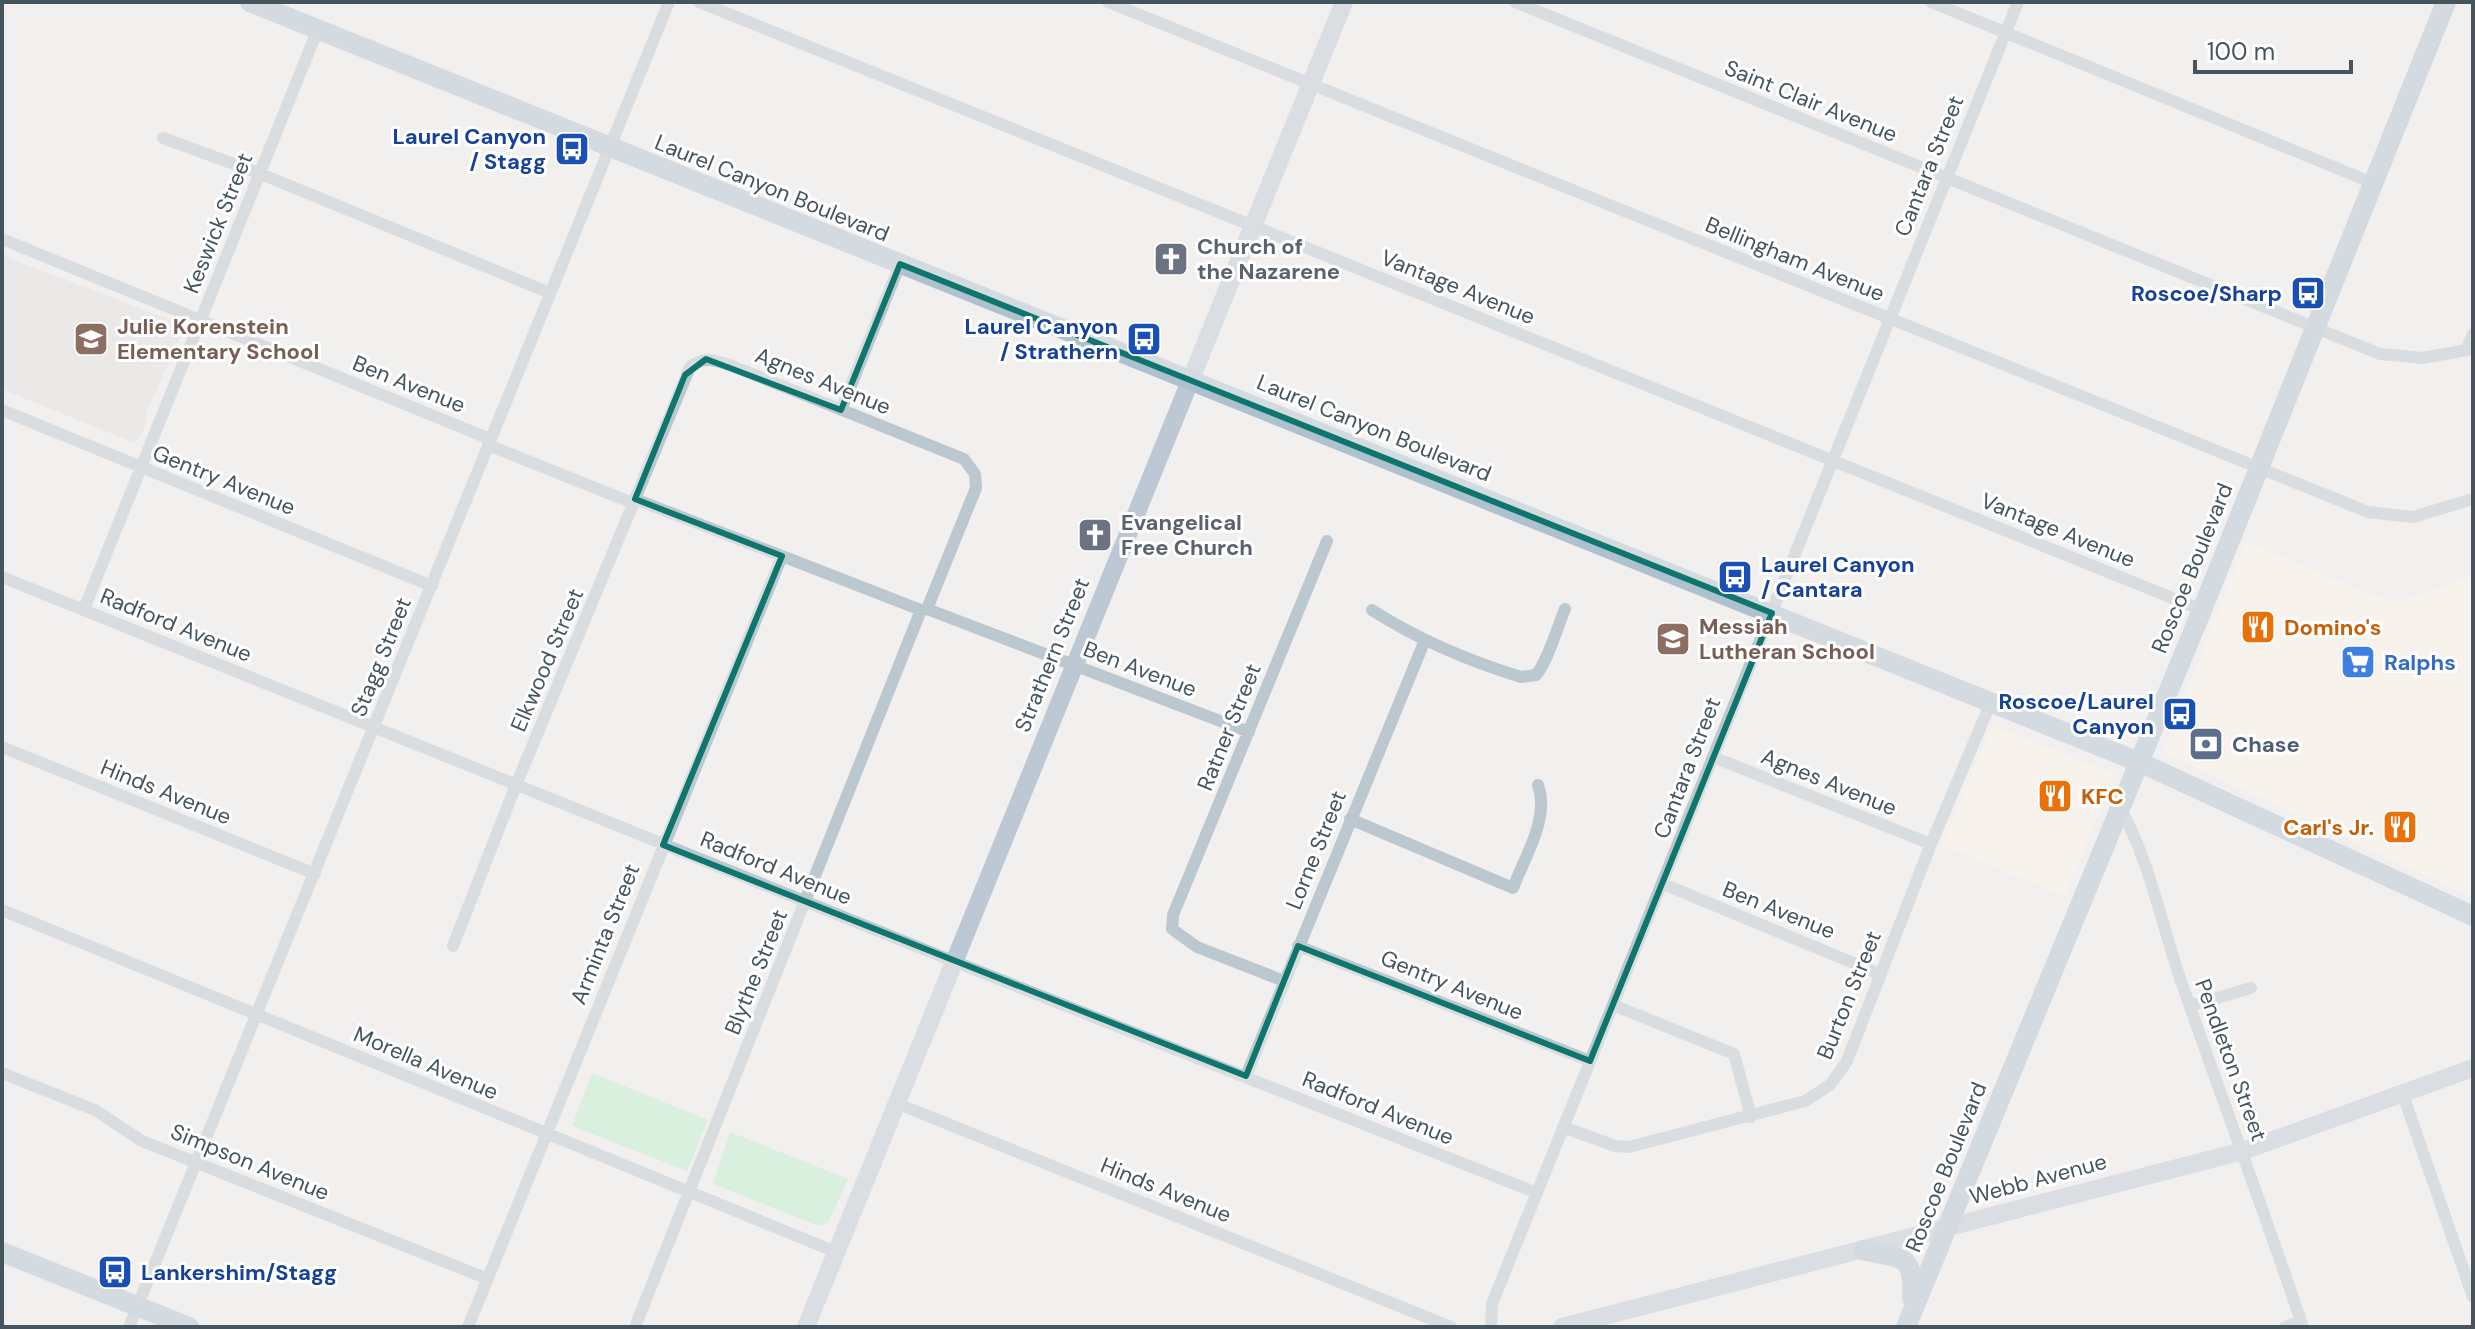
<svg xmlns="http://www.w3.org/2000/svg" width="2475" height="1329" font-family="'DM Sans',sans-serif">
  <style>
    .commercial { fill: #fdf5e8 }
    .education { fill: #e3e0e1 }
    .green { fill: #bcf1cc }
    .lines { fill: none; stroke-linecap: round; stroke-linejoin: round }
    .street { stroke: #bcc8cf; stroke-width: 12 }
    .secondary { stroke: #bcc9d4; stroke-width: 18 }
    .primary { stroke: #adc1cf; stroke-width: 20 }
    .marked { fill: none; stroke: #0f766e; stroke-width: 6; stroke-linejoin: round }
    .labels { text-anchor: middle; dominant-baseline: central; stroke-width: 6; stroke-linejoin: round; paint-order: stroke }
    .street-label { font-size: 22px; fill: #46545d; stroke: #fff }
    .transit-label { font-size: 22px; font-weight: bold; fill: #164399; stroke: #fff; text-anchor: end }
    .worship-label { font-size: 22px; font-weight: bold; fill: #5b616d; stroke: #fff; text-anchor: start }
    .education-label { font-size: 22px; font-weight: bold; fill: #785e54; stroke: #fff; text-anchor: start }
    .food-label { font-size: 22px; font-weight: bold; fill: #c56008; stroke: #fff; text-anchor: start }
    .shop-label { font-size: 22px; font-weight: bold; fill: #366cbe; stroke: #fff; text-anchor: start }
    .service-label { font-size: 22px; font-weight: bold; fill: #4e5e75; stroke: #fff; text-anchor: start }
  </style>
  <rect width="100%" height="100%" fill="#f2efef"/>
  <path class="commercial" d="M 2246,541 L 2363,592 L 2393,600 L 2408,599 L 2473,575 L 2473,898 L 2169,755 L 2165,748 Z
    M 1992,725 L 2113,774 L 2065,896 L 1942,845 Z"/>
  <path class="education" d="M 2,251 L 11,259 L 179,323 L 183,331 L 146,413 L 146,424 L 138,439 L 132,442 L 2,389 Z"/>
  <path class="green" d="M 592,1073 L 708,1120 L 687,1171 L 572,1126 Z
    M 730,1132 L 848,1179 L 828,1223 L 819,1226 L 713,1184 Z"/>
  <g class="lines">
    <path class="street" d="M 699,2 L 2202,610
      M 1108,2 L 2368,512 L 2413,517 L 2473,499
      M 1515,2 L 2380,354 L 2422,358 L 2473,349
      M 1931,2 L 2373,183
      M 163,138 L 261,174 L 550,293
      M 2,239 L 490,439
      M 2466,350 L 2473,334
      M 2,410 L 432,586
      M 841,410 L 900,264
      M 488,445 L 633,503
      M 635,499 L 921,610
      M 2,577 L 938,955 L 1537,1193
      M 84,609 L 318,29
      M 927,609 L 1249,732
      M 1372,610 C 1417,639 1469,661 1521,677 L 1536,675 C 1548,661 1557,628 1565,609
      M 2,747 L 315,874
      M 1713,757 L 1931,844
      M 2120,808 C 2150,861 2161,923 2181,981 C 2221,1096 2264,1211 2303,1327
      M 1350,819 L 1513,888 C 1525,856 1550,818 1538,785
      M 1663,884 L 1880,974
      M 2,910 L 836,1252
      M 453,946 L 516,785 L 690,367 C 704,356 714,360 730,365 L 964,459 L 975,474 L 976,488 L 927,609 L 921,610 L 635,1327
      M 1298,946 L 1590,1061
      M 1284,981 L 1197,947 L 1172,929 L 1173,915 L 1327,541
      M 1613,1005 L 1734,1054 L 1751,1117
      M 2190,1006 L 2251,988
      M 2,1073 L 95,1110 L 142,1141 L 488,1279
      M 1246,1076 L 1425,640
      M 2402,1092 L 2473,1297
      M 896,1103 L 1451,1327
      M 1563,1127 L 1615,1146 L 1629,1147 L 1805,1101 L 1830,1085 L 1847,1061 L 1931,844 L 1991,702
      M 129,1327 L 669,2
      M 468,1327 L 782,556
      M 1491,1327 L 1492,1304 L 2018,2
      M 2285,1327 L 2301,1321"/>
    <path class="secondary" d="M 806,1327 L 1344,2
      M 1562,1327 L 2243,1151 L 2473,1068"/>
    <path class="primary" d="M 250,2 L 2139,762 L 2473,916
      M 1863,1250 C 1902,1260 1914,1251 1912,1298
      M 2,1252 L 189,1327
      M 1906,1327 L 2202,610 L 2446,2"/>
  </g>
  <path d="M0 0H2475V1329H0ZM 900,264 L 1772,613 L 1590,1061 L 1298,946 L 1246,1076 L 663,845 L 782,556 L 635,499 L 685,375 L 706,359 L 841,410 Z" fill="#f2efef" fill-opacity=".55" fill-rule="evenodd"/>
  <path class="marked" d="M 900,264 L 1772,613 L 1590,1061 L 1298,946 L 1246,1076 L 663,845 L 782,556 L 635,499 L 685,375 L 706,359 L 841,410 Z"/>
  <defs>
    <g id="bus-square" transform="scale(1.8)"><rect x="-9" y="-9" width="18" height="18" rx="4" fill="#1a4fb4" stroke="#fff"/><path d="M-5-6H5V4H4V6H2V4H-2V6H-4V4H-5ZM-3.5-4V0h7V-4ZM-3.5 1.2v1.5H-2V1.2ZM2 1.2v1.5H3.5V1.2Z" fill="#fff"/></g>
    <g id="church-square" transform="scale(1.8)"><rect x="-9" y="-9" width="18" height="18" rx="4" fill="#6b7280" stroke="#fff"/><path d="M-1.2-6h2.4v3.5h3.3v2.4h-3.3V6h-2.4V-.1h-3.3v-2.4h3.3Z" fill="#fff"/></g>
    <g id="school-square" transform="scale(1.8)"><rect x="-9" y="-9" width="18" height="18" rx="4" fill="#8d6e63" stroke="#fff"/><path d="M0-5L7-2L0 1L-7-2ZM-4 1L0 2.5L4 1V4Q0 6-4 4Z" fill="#fff"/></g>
    <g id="restaurant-square" transform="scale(1.8)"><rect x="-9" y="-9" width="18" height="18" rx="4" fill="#e8710a" stroke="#fff"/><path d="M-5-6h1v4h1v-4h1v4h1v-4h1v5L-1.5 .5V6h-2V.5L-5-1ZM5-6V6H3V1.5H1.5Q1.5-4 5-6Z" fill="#fff"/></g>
    <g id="supermarket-square" transform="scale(1.8)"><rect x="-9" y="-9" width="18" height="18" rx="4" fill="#3f7fe0" stroke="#fff"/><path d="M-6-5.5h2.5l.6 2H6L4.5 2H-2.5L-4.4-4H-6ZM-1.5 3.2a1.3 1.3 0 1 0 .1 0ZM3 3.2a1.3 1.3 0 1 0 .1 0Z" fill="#fff"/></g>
    <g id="bank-square" transform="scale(1.8)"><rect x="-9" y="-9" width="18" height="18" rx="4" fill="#5c6f8a" stroke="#fff"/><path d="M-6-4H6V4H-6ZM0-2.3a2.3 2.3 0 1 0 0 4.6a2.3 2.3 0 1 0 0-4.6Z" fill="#fff"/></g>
  </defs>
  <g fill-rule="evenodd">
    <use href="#bus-square" x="572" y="149"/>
    <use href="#church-square" x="1171" y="259"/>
    <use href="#bus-square" x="2308" y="293"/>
    <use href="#school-square" x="91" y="339"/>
    <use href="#bus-square" x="1144" y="339"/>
    <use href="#church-square" x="1095" y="535"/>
    <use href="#bus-square" x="1735" y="577"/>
    <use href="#restaurant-square" x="2258" y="627"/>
    <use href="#school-square" x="1673" y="639"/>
    <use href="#supermarket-square" x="2358" y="662"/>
    <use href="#bus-square" x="2180" y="714"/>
    <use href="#bank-square" x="2206" y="744"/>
    <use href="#restaurant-square" x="2055" y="796"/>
    <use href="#restaurant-square" x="2400" y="827"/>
    <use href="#bus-square" x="115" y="1272"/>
  </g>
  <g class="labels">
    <g class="street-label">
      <text transform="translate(1811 101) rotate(22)">Saint Clair Avenue</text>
      <text transform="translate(1929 166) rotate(-68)">Cantara Street</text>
      <text transform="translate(772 188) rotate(22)">Laurel Canyon Boulevard</text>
      <text transform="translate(218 223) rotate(-68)">Keswick Street</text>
      <text transform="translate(1795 259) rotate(22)">Bellingham Avenue</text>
      <text transform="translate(1458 287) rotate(22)">Vantage Avenue</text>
      <text transform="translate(823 381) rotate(22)">Agnes Avenue</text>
      <text transform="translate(409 384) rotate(22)">Ben Avenue</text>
      <text transform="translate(1374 428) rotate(22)">Laurel Canyon Boulevard</text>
      <text transform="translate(224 480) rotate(22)">Gentry Avenue</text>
      <text transform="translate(2058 530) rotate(22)">Vantage Avenue</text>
      <text transform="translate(2192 568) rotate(-68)">Roscoe Boulevard</text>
      <text transform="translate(176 625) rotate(22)">Radford Avenue</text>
      <text transform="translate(1052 655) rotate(-68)">Strathern Street</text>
      <text transform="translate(381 657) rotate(-68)">Stagg Street</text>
      <text transform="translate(547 660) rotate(-67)">Elkwood Street</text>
      <text transform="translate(1140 669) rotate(21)">Ben Avenue</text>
      <text transform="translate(1229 727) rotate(-68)">Ratner Street</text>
      <text transform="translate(1687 768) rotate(-69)">Cantara Street</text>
      <text transform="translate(1829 782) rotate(22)">Agnes Avenue</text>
      <text transform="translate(166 792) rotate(22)">Hinds Avenue</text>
      <text transform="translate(1316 850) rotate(-68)">Lorne Street</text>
      <text transform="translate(776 868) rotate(22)">Radford Avenue</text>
      <text transform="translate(1779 910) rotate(22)">Ben Avenue</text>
      <text transform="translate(605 934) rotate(-68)">Arminta Street</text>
      <text transform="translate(756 972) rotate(-68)">Blythe Street</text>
      <text transform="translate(1452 985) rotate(22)">Gentry Avenue</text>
      <text transform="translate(1849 995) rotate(-68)">Burton Street</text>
      <text transform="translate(2231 1060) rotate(70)">Pendleton Street</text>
      <text transform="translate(426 1063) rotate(23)">Morella Avenue</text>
      <text transform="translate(1378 1108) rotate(22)">Radford Avenue</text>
      <text transform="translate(250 1162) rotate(22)">Simpson Avenue</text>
      <text transform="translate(1946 1167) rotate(-68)">Roscoe Boulevard</text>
      <text transform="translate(2038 1179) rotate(-15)">Webb Avenue</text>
      <text transform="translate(1166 1190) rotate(22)">Hinds Avenue</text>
    </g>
    <g class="transit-label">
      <text x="546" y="136">Laurel Canyon<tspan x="546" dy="25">/ Stagg</tspan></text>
      <text x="2282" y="293">Roscoe/Sharp</text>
      <text x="1118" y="326">Laurel Canyon<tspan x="1118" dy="25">/ Strathern</tspan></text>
      <text x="1761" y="564" text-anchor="start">Laurel Canyon<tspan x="1761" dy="25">/ Cantara</tspan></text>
      <text x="2154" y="701">Roscoe/Laurel<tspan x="2154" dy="25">Canyon</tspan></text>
      <text x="141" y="1272" text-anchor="start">Lankershim/Stagg</text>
    </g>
    <g class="worship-label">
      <text x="1197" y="246">Church of<tspan x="1197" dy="25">the Nazarene</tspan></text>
      <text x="1121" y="522">Evangelical<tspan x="1121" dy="25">Free Church</tspan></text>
    </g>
    <g class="education-label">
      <text x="117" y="326">Julie Korenstein<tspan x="117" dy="25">Elementary School</tspan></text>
      <text x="1699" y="626">Messiah<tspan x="1699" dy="25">Lutheran School</tspan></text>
    </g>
    <g class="food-label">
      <text x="2284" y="627">Domino's</text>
      <text x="2081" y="796">KFC</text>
      <text x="2374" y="827" text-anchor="end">Carl's Jr.</text>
    </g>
    <g class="shop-label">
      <text x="2384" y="662">Ralphs</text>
    </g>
    <g class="service-label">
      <text x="2232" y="744">Chase</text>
    </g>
  </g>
  <rect width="2475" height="1329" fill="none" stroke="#46545d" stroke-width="8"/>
  <path d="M2195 60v12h156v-12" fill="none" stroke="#46545d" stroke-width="4"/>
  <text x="2207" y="60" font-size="24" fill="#46545d" stroke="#ffffff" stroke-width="6" paint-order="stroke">100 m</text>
</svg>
